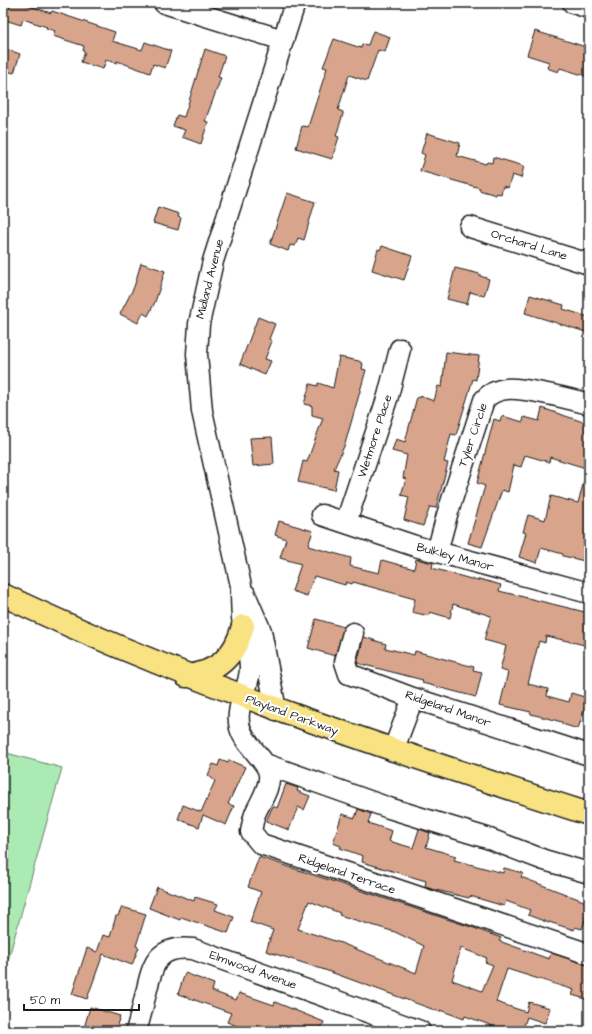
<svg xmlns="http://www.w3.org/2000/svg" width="592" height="1034" font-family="'Architects Daughter',sans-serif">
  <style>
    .green { fill: #abeab2; stroke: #648367 }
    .building { fill: #d8a58c; stroke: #1c1c1c; fill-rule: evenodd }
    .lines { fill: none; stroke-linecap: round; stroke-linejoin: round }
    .minor-casing { stroke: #1c1c1c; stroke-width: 23 }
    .major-casing { stroke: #1c1c1c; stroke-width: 25 }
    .minor { stroke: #fff; stroke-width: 20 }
    .major { stroke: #f8e281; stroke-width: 22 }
    .labels { text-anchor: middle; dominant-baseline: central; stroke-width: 4; stroke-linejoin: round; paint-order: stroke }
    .street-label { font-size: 12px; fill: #1c1c1c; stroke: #fff }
  </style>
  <rect width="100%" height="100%" fill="#fff"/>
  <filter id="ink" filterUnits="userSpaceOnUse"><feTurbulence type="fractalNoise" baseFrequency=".025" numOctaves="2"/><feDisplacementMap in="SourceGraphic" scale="8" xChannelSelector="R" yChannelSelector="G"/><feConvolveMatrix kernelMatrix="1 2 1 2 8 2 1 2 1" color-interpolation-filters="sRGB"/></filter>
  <g filter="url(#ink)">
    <path class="green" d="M 3,752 L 62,768 L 3,978 Z"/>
    <path class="building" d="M 10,3 L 28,3 L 27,5 L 51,13 L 52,11 L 115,32 L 112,41 L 142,50 L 145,42 L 171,51 L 165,68 L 153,64 L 150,73 L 117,61 L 117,63 L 106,60 L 103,69 L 81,62 L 85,52 L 83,51 L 84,46 L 53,36 L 55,31 L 46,28 L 47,27 L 23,19 L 21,25 L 5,20 Z
      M 373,31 L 390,37 L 385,52 L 378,50 L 367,81 L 349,75 L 338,110 L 343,112 L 343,114 L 336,136 L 339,137 L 332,159 L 296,148 L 302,126 L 308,127 L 327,68 L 323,67 L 334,39 L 361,48 L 362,44 L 368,45 Z
      M 535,31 L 589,48 L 589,77 L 560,68 L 558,72 L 547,68 L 549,62 L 527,55 Z
      M 3,48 L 20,54 L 14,73 L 3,70 Z
      M 205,49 L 225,56 L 218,77 L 221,78 L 205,121 L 208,122 L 201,144 L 182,137 L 185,130 L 173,126 L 177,115 L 184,117 Z
      M 427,133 L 460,143 L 457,156 L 486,164 L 487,162 L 492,163 L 493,157 L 524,166 L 521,178 L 512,175 L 508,188 L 503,186 L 501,194 L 497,193 L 496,195 L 479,190 L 480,188 L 420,171 L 425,155 L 421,153 Z
      M 287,193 L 315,202 L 304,240 L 298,238 L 295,246 L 290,245 L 288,251 L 270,244 Z
      M 158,207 L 179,214 L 178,217 L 181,218 L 178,230 L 153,223 Z
      M 382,246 L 412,256 L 404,280 L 372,270 L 378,249 L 380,250 Z
      M 141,263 L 165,271 L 155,302 L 148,316 L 143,313 L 138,323 L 120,314 L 134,287 Z
      M 455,268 L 480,274 L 480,276 L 489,279 L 484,296 L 470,292 L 467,304 L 447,299 Z
      M 530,295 L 564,305 L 563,309 L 589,317 L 589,333 L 525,313 Z
      M 258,317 L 275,324 L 269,339 L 272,341 L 265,359 L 271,361 L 265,375 L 240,364 Z
      M 446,352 L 479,356 L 476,380 L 473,379 L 456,435 L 451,434 L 444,462 L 448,463 L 436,508 L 430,507 L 423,526 L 404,520 L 409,497 L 401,495 L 406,479 L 403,478 L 407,455 L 392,451 L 396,439 L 405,442 L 417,397 L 419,398 L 420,396 L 434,401 L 438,386 L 442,387 Z
      M 339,357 L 359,361 L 363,364 L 362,369 L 366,370 L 345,444 L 334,469 L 338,470 L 334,490 L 298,482 L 303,461 L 307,462 L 323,418 L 312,415 L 312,406 L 304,404 L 310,384 L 318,386 L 318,383 L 333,388 Z
      M 542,408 L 589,424 L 589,469 L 550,457 L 549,462 L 525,455 L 521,467 L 514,465 L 508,492 L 502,490 L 482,547 L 468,543 L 485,486 L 477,483 L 494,419 L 500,421 L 502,416 L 523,422 L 524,417 L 539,421 Z
      M 272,437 L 274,464 L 253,466 L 250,438 Z
      M 585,477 L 589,477 L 589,562 L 563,556 L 563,554 L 541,548 L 537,563 L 519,557 L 526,533 L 523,532 L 528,515 L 545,520 L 551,496 L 578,503 Z
      M 279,521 L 313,531 L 308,546 L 351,558 L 350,566 L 379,573 L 382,560 L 414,569 L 416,559 L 433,563 L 432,568 L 478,581 L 479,579 L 501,585 L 499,591 L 589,613 L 589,646 L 546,636 L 545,643 L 539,641 L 528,684 L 548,689 L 547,696 L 569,702 L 571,693 L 588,698 L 578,729 L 562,724 L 562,722 L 531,714 L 531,712 L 500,705 L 508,672 L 500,670 L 506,646 L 484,640 L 491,616 L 453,604 L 450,618 L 430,612 L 429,616 L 412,612 L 415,599 L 353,582 L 352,584 L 346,582 L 345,585 L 314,576 L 307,596 L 292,591 L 301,564 L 280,558 L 286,539 L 275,535 Z
      M 316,619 L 344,627 L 335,656 L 308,648 Z
      M 364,637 L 386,644 L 385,648 L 414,655 L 415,651 L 474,667 L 473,670 L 482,672 L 476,697 L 422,683 L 423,680 L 357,663 Z
      M 220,760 L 228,763 L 229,760 L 245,767 L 228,804 L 234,806 L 226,825 L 203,815 L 199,827 L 178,819 L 183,805 L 201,812 L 215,781 L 208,775 L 213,764 L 218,766 Z
      M 286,784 L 298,788 L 297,791 L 310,796 L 304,810 L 298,807 L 289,830 L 266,821 L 273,806 L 277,808 Z
      M 358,809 L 371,814 L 368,823 L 392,831 L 389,841 L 413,848 L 419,829 L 430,833 L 426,847 L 456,856 L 454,860 L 503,873 L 504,868 L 523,873 L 521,877 L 589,903 L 589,908 L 582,929 L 575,927 L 574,930 L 549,922 L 549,923 L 528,915 L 530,910 L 506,901 L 504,906 L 470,896 L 469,898 L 432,889 L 425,887 L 426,881 L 362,862 L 363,856 L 340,848 L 341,846 L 333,843 L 342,814 L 355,818 Z
      M 259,857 L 471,927 L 501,938 L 499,941 L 549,959 L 551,953 L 589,965 L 589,1000 L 572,995 L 574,990 L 507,969 L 496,1002 L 526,1012 L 529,1002 L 550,1008 L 545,1023 L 527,1017 L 522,1031 L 491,1031 L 493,1026 L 465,1016 L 464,1019 L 440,1010 L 440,1012 L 325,970 L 266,951 L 273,930 L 250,922 L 261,892 L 248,887 ZM 309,901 L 340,913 L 339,915 L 395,932 L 424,946 L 416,973 L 341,943 L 298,929 ZM 461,948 L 487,958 L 485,962 L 493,965 L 482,991 L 452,980 Z
      M 157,887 L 194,901 L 195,897 L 218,904 L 215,910 L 234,917 L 228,933 L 181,917 L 180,920 L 149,908 Z
      M 122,907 L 146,914 L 136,946 L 139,947 L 132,965 L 103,954 L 87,999 L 72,994 L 87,948 L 97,952 L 103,935 L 110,937 L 116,916 L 118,916 Z
      M 185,973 L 214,984 L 212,991 L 236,1000 L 239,993 L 242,994 L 274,1005 L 275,1002 L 324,1022 L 320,1031 L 250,1031 L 227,1022 L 231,1013 L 178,994 Z
      M 90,1007 L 120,1016 L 115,1031 L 94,1031 L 84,1028 Z"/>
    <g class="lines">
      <g class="minor-casing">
        <path id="minor" d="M 164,3 L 283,40
          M 295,3 L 213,261 L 199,324 L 197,354 L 202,411 L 241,586 C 241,600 241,613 243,626 C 245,640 250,654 250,668 C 250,689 234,706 240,728 C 245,746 267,760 269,774 C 271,787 260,802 255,814 C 253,820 252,826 251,832 L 261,844 L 589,954
          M 573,3 L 589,8
          M 470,227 L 589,264
          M 322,515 L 415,546 L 589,593
          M 346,522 L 388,396 L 400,349
          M 437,552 L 447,515 L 484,400 C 490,393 497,390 506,389 C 524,387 570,399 589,404
          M 245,594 L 261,631 L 276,710
          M 353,633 L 345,662 L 349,674 L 413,698 L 589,755
          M 393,751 L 413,698
          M 265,764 L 389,808 L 487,838 L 544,860 L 589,873
          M 136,1031 C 139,1021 142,1011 144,1001 C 152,971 152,944 193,949 L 420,1031"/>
      </g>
      <g class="major-casing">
        <path id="major" d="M 3,595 C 192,685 390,750 589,814
          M 186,676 C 218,673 235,656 243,626"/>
      </g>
      <use href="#minor" class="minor"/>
      <use href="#major" class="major"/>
    </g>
  </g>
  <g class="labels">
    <g class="street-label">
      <text transform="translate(529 245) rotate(17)">Orchard Lane</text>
      <text transform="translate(210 279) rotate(-76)">Midland Avenue</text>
      <text transform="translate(473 435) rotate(-71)">Tyler Circle</text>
      <text transform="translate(375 436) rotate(-72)">Wetmore Place</text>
      <text transform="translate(455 557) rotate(15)">Bulkley Manor</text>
      <text transform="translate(448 709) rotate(19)">Ridgeland Manor</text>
      <text transform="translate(292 715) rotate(20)">Playland Parkway</text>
      <text transform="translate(347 874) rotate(19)">Ridgeland Terrace</text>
      <text transform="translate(253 970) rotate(20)">Elmwood Avenue</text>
    </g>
  </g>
  <rect width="592" height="1034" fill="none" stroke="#fff" stroke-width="16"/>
  <rect x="8" y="8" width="576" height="1018" fill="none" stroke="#1c1c1c" stroke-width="1.5" filter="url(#ink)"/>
  <path d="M24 1004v6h115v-6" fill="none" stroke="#1c1c1c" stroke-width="2"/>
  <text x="30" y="1004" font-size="12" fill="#1c1c1c" stroke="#ffffff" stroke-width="3" paint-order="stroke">50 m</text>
</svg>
